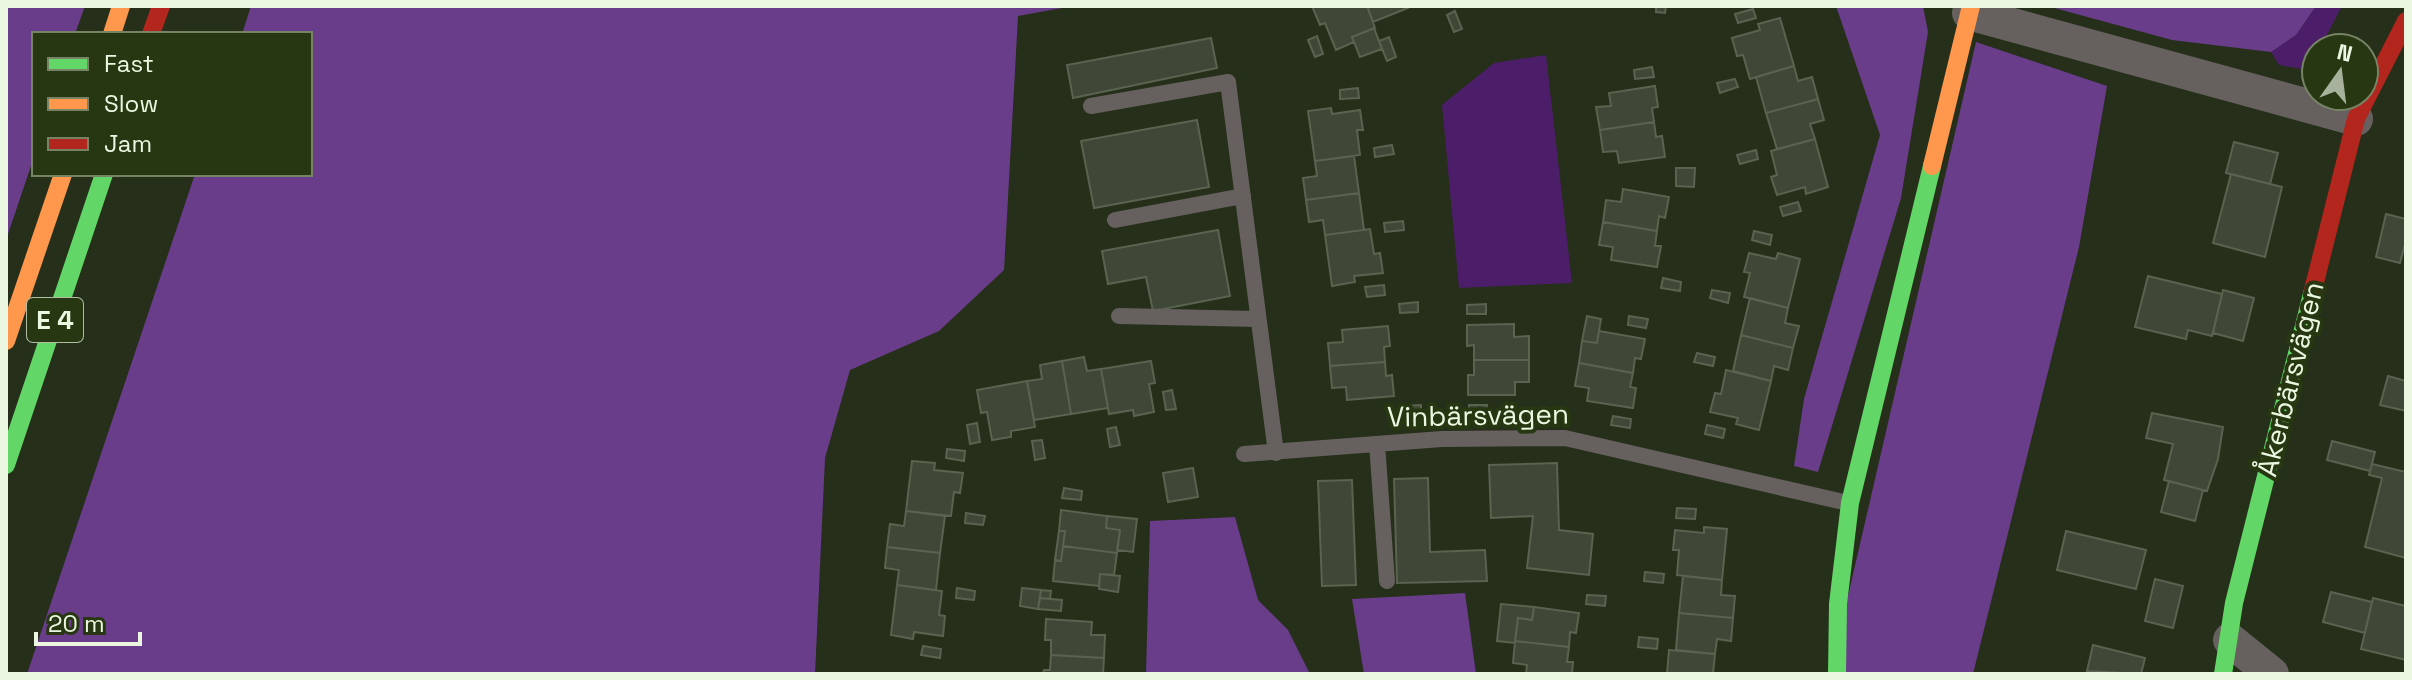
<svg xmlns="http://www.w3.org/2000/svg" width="2412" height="680" font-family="'Space Grotesk',sans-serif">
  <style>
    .green { fill: #4c1e69 }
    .forest { fill: #693d8a }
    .building { fill: #3f4736; stroke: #5a6250; stroke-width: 2 }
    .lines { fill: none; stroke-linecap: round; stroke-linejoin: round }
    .lane { stroke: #66605e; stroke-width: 16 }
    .street { stroke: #66605e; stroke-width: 34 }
    .fast { stroke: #63d668; stroke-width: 18 }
    .slow { stroke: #ff974d; stroke-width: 18 }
    .jam { stroke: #b3261e; stroke-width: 18 }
    .labels { text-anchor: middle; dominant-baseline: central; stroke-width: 8; stroke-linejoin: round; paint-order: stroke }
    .shield { fill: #273712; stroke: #b1bda3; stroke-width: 2 }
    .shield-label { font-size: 26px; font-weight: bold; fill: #ecf7e1 }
    .street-label { font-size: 28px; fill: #ecf7e1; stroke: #273712 }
  </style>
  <rect width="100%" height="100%" fill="#262f1a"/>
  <path class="green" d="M 2316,6 L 2342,6 L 2320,48 L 2316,48 L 2308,70 L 2279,65 L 2271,52 L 2296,35 Z
    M 1546,55 L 1572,283 L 1459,288 L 1442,105 L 1494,63 Z"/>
  <path class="forest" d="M 6,6 L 85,6 L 75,34 L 34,34 L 34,157 L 6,240 Z
    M 251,6 L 1073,6 L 1018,16 L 1004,270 L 939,331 L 850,370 L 825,458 L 815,674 L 27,674 L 195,174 L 310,174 L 310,34 L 242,34 Z
    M 1836,6 L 1923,6 L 1928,32 L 1901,198 L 1818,472 L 1794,466 L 1804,399 L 1880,135 Z
    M 2047,6 L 2316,6 L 2296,35 L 2271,52 L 2172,40 Z
    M 1976,42 L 2107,86 L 2079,247 L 1973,674 L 1830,674 Z
    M 1235,517 L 1258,600 L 1288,630 L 1310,674 L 1146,674 L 1150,521 Z
    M 1465,593 L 1476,674 L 1364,674 L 1352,599 Z"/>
  <path class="building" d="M 1312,6 L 1367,6 L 1375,28 L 1352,37 L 1354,42 L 1336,50 L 1325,23 L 1320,25 Z
    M 1367,6 L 1407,6 L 1408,8 L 1373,22 Z
    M 1656,6 L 1666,6 L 1665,13 L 1656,12 Z
    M 1753,9 L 1756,18 L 1738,23 L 1735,14 Z
    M 1455,11 L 1462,29 L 1454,32 L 1447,15 Z
    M 1780,18 L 1794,66 L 1750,79 L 1743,55 L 1737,56 L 1732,38 L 1760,30 L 1758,24 Z
    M 1374,28 L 1382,49 L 1360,57 L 1352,37 Z
    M 1317,36 L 1323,54 L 1315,57 L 1308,40 Z
    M 1389,37 L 1396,57 L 1387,61 L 1379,41 Z
    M 1211,38 L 1217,68 L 1073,98 L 1067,65 Z
    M 1794,66 L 1798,81 L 1812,77 L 1818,99 L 1766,113 L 1756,77 Z
    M 1652,67 L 1654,77 L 1635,79 L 1634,70 Z
    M 1735,79 L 1738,87 L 1720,93 L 1717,83 Z
    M 1655,86 L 1658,107 L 1652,108 L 1654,122 L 1600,130 L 1596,107 L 1611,106 L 1609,93 Z
    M 1358,88 L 1359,98 L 1340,99 L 1340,90 Z
    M 1818,99 L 1824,120 L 1810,124 L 1815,139 L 1777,149 L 1766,113 Z
    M 1331,108 L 1332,114 L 1360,110 L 1363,130 L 1357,130 L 1360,155 L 1315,161 L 1308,111 Z
    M 1197,120 L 1209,187 L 1094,208 L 1081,141 Z
    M 1654,122 L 1656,137 L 1662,136 L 1665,157 L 1619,163 L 1617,151 L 1603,152 L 1600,130 Z
    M 1815,139 L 1828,187 L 1806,194 L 1805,187 L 1777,195 L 1771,177 L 1777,175 L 1771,151 Z
    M 2234,142 L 2278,153 L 2270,184 L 2226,173 Z
    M 1392,145 L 1394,154 L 1375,157 L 1374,148 Z
    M 1756,150 L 1758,159 L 1740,164 L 1737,155 Z
    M 1354,156 L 1359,193 L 1306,200 L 1303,178 L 1317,176 L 1315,161 Z
    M 1676,168 L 1695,168 L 1694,187 L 1676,186 Z
    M 2231,174 L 2282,187 L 2265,257 L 2213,243 Z
    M 1623,189 L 1669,197 L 1665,218 L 1659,216 L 1657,231 L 1603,222 L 1606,200 L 1621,202 Z
    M 1359,193 L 1364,230 L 1325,235 L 1323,220 L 1309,222 L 1306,200 Z
    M 1798,202 L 1801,211 L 1783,216 L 1780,207 Z
    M 2386,214 L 2406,219 L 2406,240 L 2400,263 L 2376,257 Z
    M 1403,221 L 1404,230 L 1385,232 L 1384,223 Z
    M 1603,222 L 1657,231 L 1655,246 L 1661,246 L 1657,267 L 1611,260 L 1613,247 L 1599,245 Z
    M 1370,229 L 1374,254 L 1380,253 L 1383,273 L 1354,276 L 1355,282 L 1332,286 L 1325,235 Z
    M 1218,230 L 1230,296 L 1153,311 L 1146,277 L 1108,284 L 1102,251 Z
    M 1754,231 L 1772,235 L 1770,245 L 1752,240 Z
    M 1749,253 L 1776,259 L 1778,253 L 1800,259 L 1788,308 L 1744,297 L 1750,273 L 1744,272 Z
    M 2148,276 L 2222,294 L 2212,336 L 2188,330 L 2186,339 L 2135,327 Z
    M 1663,278 L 1681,282 L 1680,291 L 1661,288 Z
    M 1384,285 L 1385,295 L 1367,297 L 1365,287 Z
    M 1712,290 L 1730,293 L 1728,303 L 1710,298 Z
    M 2223,290 L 2254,298 L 2243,341 L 2213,333 Z
    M 1750,298 L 1788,308 L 1785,323 L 1799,326 L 1793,348 L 1741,335 Z
    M 1418,302 L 1418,312 L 1400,313 L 1399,304 Z
    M 1486,304 L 1486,314 L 1467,314 L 1467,305 Z
    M 1587,316 L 1601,319 L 1597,343 L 1582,341 Z
    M 1629,316 L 1648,319 L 1646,328 L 1628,325 Z
    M 1514,324 L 1514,337 L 1529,336 L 1529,360 L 1474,360 L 1474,345 L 1467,346 L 1467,325 Z
    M 1388,326 L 1390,346 L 1384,347 L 1385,362 L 1330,366 L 1328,343 L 1343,342 L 1342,330 Z
    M 1599,331 L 1645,339 L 1641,359 L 1635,358 L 1633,373 L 1579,363 L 1582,341 L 1597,343 Z
    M 1741,335 L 1793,348 L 1788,370 L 1774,366 L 1771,381 L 1733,371 Z
    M 1697,353 L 1715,357 L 1713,366 L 1694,362 Z
    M 1084,357 L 1087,371 L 1101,369 L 1108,408 L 1071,414 L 1062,361 Z
    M 1474,360 L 1529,360 L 1529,382 L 1515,382 L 1515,395 L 1468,395 L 1468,375 L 1474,375 Z
    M 1062,361 L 1071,414 L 1034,420 L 1027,381 L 1042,379 L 1040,365 Z
    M 1151,361 L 1155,383 L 1149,384 L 1154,412 L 1134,416 L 1133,410 L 1109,414 L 1101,369 Z
    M 1385,362 L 1386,376 L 1392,375 L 1394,396 L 1347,400 L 1346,387 L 1332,388 L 1330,366 Z
    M 1579,363 L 1633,373 L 1630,387 L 1636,388 L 1633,408 L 1587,401 L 1589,388 L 1575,386 Z
    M 1726,370 L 1771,381 L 1759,430 L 1736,424 L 1738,418 L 1710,412 L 1715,393 L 1721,394 Z
    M 2388,376 L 2406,381 L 2406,411 L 2380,405 Z
    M 1027,381 L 1035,427 L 1011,431 L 1011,437 L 992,440 L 987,412 L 981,413 L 977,390 Z
    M 1172,390 L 1176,409 L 1166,410 L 1163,392 Z
    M 1421,405 L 1421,414 L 1403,415 L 1402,406 Z
    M 1469,405 L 1487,405 L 1487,415 L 1469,415 Z
    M 2152,413 L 2223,427 L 2218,459 L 2207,491 L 2164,480 L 2173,444 L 2146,438 Z
    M 1613,416 L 1631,419 L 1630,428 L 1611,425 Z
    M 977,423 L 980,442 L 970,444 L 967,425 Z
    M 1707,425 L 1725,429 L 1723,438 L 1705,434 Z
    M 1116,427 L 1120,445 L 1110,447 L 1107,429 Z
    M 1042,440 L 1045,458 L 1035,460 L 1032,441 Z
    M 2332,441 L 2375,452 L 2370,471 L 2327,460 Z
    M 947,449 L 965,451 L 964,461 L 946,458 Z
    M 912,461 L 935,463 L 934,470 L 963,473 L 960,493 L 954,492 L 951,516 L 906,511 Z
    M 1557,463 L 1559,530 L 1593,534 L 1589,575 L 1527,568 L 1533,516 L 1491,518 L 1489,465 Z
    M 2372,464 L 2406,472 L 2406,558 L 2365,547 L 2382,478 L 2369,475 Z
    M 1193,468 L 1198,497 L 1168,502 L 1163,473 Z
    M 1428,478 L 1430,552 L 1485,550 L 1487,581 L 1397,583 L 1394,479 Z
    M 1352,480 L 1356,585 L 1322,586 L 1318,481 Z
    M 2169,481 L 2203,490 L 2195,521 L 2161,512 Z
    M 1064,488 L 1082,491 L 1081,500 L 1062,498 Z
    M 1677,508 L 1696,509 L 1695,519 L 1676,518 Z
    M 1061,510 L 1107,516 L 1106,528 L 1120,530 L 1117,553 L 1063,546 L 1065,531 L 1059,531 Z
    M 906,511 L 945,516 L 940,553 L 887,547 L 890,524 L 904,526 Z
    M 966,513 L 985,516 L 983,525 L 965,523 Z
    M 1107,516 L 1137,519 L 1133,552 L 1117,550 L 1120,530 L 1106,528 Z
    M 1704,527 L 1727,529 L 1722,580 L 1677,575 L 1679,550 L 1673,550 L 1675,530 L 1704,533 Z
    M 1059,531 L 1065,531 L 1061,561 L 1055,560 Z
    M 2066,531 L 2146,550 L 2136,589 L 2057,570 Z
    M 1063,546 L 1117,553 L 1114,575 L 1100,574 L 1099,586 L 1053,581 L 1055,560 L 1061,561 Z
    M 887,547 L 940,553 L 936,590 L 897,585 L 899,570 L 885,568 Z
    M 1645,572 L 1664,574 L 1663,583 L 1644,581 Z
    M 1100,574 L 1120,576 L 1118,592 L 1099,589 Z
    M 1683,576 L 1722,580 L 1721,595 L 1735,596 L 1733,618 L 1679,613 Z
    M 2155,579 L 2183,586 L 2173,628 L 2145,621 Z
    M 897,585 L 942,591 L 939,615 L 945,616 L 943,636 L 914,632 L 913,639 L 891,635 Z
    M 957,588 L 975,591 L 974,600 L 956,598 Z
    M 1022,588 L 1041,590 L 1038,609 L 1020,606 Z
    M 1041,590 L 1051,591 L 1050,599 L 1040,598 Z
    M 2331,592 L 2372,602 L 2365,633 L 2323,622 Z
    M 1587,595 L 1606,596 L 1605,606 L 1586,604 Z
    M 1040,598 L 1062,600 L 1061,611 L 1038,609 Z
    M 2373,598 L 2406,606 L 2406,660 L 2361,649 Z
    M 1501,604 L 1534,607 L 1532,620 L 1518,618 L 1515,643 L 1497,641 Z
    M 1534,607 L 1579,613 L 1576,633 L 1570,632 L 1569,647 L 1515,641 L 1518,618 L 1532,620 Z
    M 1679,613 L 1733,618 L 1731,641 L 1717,639 L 1715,654 L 1676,650 Z
    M 1046,619 L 1092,622 L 1091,635 L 1105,635 L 1104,658 L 1051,655 L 1051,640 L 1045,640 Z
    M 1639,637 L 1658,639 L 1657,649 L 1638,647 Z
    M 1515,641 L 1569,647 L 1567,662 L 1573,662 L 1572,674 L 1526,674 L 1527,665 L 1513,663 Z
    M 2093,645 L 2145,658 L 2141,674 L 2087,671 Z
    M 923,646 L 941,649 L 940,658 L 921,655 Z
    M 1669,650 L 1715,654 L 1713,674 L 1667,674 Z
    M 1051,655 L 1104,658 L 1103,674 L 1043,674 L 1044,670 L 1050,670 Z"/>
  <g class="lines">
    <path class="lane" d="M 1091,106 L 1228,82 L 1276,453
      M 1115,220 L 1243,196
      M 1119,316 L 1258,319
      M 1377,444 L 1387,581
      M 1244,454 L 1442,439 L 1565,438 L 1848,503"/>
    <path class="street" d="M 1969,13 L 2356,119
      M 2230,640 L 2272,674"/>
    <path class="fast" d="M 6,465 L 104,174
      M 1837,674 L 1838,604 L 1850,503 L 1932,166
      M 2223,674 L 2234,603 L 2312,294"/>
    <path class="slow" d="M 112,34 L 121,6
      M 1932,166 L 1971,6
      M 6,341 L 63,174"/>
    <path class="jam" d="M 151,34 L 161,6
      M 2312,294 L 2356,119 L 2406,21"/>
  </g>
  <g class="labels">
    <rect class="shield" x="27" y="298" width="56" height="44" rx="6"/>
    <g class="shield-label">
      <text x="55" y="320">E 4</text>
    </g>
    <g class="street-label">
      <text transform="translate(2290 379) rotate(-76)">Åkerbärsvägen</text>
      <text transform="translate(1478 415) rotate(-1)">Vinbärsvägen</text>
    </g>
  </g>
  <rect width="2412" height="680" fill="none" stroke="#ecf7e1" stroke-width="16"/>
  <rect x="32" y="32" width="280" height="144" fill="#273712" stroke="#768465" stroke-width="2"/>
  <rect x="48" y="58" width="40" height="12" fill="#63d668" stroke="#768465" stroke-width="2"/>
  <text x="104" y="72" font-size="24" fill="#ecf7e1">Fast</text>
  <rect x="48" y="98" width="40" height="12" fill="#ff974d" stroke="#768465" stroke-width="2"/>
  <text x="104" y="112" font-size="24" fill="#ecf7e1">Slow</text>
  <rect x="48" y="138" width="40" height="12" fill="#b3261e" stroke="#768465" stroke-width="2"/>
  <text x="104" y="152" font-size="24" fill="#ecf7e1">Jam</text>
  <g transform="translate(2340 72) rotate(14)"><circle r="38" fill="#273712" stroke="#768465" stroke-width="2"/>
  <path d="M0-6L14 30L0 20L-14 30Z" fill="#a7b19b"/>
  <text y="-12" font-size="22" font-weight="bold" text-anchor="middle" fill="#ecf7e1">N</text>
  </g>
  <path d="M36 632v12h104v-12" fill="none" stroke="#ecf7e1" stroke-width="4"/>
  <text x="48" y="632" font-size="24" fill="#ecf7e1" stroke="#273712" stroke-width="6" paint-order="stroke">20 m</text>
</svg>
